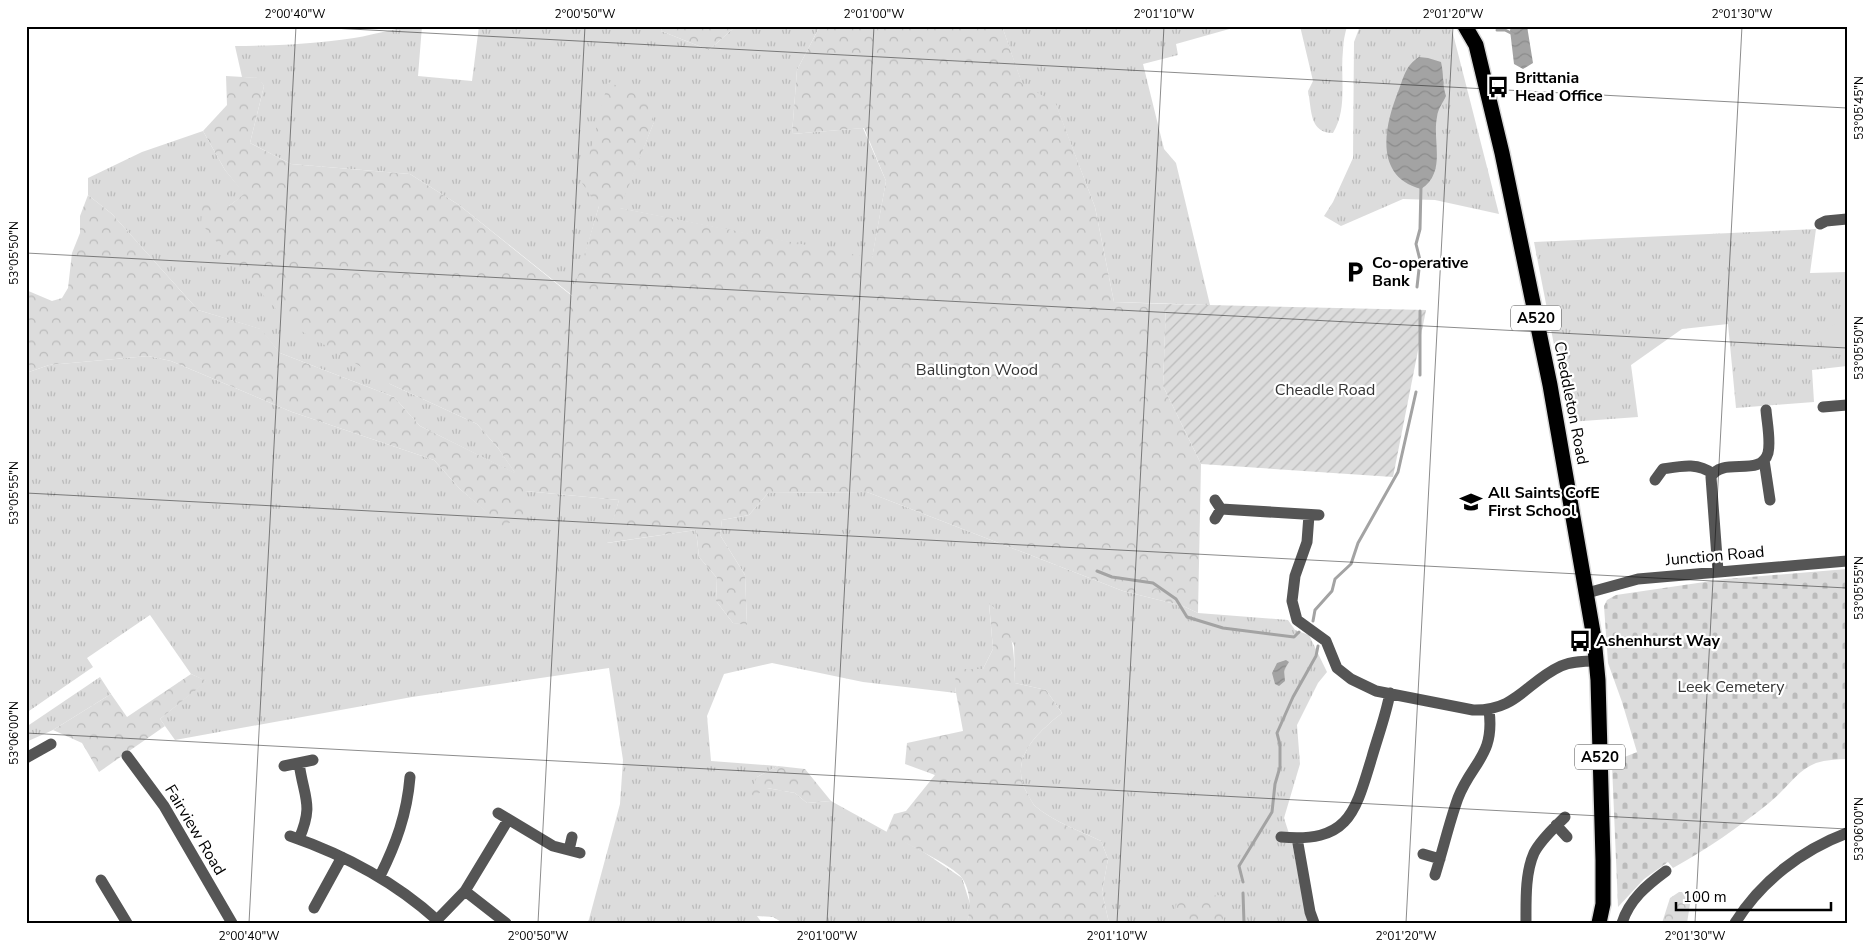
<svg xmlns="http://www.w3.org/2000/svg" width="1873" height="949" font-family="'Nunito Sans',sans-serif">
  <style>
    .grass { fill: url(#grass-tufts) }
    .forest { fill: url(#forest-crowns) }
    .cemetery { fill: url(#cemetery-stones) }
    .park { fill: #dcdcdc }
    .garden { fill: url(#garden-furrows) }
    .water { fill: url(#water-waves) }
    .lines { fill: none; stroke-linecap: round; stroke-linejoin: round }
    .stream { stroke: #a3a3a3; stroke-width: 3 }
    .highway-casing { stroke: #dbdbdb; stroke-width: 18 }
    .minor { stroke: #555; stroke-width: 11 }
    .highway { stroke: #000; stroke-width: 15 }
    .ticks { fill: none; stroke: #000; stroke-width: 1; stroke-opacity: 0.45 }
    .labels { text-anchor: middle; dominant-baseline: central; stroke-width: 4.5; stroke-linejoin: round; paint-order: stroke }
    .shield { fill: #fff; stroke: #4c4c4c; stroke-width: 1 }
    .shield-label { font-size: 15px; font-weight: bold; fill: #000 }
    .poi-label { font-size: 16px; font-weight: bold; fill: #000; stroke: #fff; text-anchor: start }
    .park-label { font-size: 16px; fill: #333; stroke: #fff }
    .street-label { font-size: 16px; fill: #000; stroke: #fff }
    .neatline { fill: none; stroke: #000; stroke-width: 2 }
    .ticks-label { font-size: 12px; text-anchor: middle; fill: #000 }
  </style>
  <defs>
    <pattern id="grass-tufts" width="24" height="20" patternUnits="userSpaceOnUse" patternTransform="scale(1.25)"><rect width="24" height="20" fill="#dcdcdc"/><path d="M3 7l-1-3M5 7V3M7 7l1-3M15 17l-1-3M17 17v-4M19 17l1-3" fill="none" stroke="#bbb"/></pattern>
    <pattern id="forest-crowns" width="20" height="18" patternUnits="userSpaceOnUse" patternTransform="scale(1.25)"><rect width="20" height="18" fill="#dcdcdc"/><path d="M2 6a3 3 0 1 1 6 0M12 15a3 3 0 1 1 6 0" fill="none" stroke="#bbb"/></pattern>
    <pattern id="cemetery-stones" width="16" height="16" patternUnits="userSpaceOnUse" patternTransform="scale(1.25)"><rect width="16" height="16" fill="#dcdcdc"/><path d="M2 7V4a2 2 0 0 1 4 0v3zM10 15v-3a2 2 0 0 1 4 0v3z" fill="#bbb"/></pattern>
    <pattern id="garden-furrows" width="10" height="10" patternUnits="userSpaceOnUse" patternTransform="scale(1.25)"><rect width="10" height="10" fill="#dcdcdc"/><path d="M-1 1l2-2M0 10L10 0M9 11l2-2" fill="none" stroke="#bbb"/></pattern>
    <pattern id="water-waves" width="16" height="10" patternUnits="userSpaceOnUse" patternTransform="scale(1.25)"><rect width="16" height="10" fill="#a3a3a3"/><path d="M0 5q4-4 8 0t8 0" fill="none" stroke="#8b8b8b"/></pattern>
  </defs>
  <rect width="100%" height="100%" fill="#fff"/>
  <path class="grass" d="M 422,26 L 418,76 L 472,81 L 479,26 L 662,26 L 661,31 L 709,50 L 736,26 L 820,26 L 797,70 L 792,134 L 863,128 L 886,181 L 872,259 L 619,208 L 654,122 L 599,206 L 573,296 L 459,205 L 410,174 L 291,164 L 250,143 L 264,86 L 258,78 L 242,77 L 235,46 C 274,46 314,44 354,38 C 378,34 397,27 422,26 Z
    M 1002,26 L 1240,26 L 1176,44 L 1178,55 L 1143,64 L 1164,149 L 1176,163 L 1210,305 L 1114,302 L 1095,207 L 1056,105 L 1022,84 Z
    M 1300,26 L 1347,26 C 1345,34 1343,42 1343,50 C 1340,78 1348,108 1333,133 C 1309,133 1312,110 1308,91 L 1313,81 Z
    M 1360,26 L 1451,26 L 1499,214 L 1435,200 L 1403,199 L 1341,226 L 1324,216 L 1333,202 L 1353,158 L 1354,42 Z
    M 203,131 L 225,170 L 245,194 L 229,206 L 390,384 L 477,424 L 498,448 L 516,474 L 420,426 L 394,397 L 280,353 L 260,329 L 198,310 L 112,214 L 88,195 L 88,178 L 142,152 Z
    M 1816,229 L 1810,273 L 1847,272 L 1847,366 L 1812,370 L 1814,402 L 1736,408 L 1728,324 L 1682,329 L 1631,365 L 1638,417 L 1569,422 L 1534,242 Z
    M 148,356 L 171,361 L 292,412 L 434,460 L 460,489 L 502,525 L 525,491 L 619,500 L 607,543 L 696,530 L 699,557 L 717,578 L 716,601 L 733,623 L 747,624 L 745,575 L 720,535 L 722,520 L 749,515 L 768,493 L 867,492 L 1123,591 L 1183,606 L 1198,613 L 1288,620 L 1295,630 L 1309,635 L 1327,672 L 1318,683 L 1297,725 L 1300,764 L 1284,818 L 1292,843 L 1308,923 L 1109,923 L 1102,892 L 1108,859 L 1101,841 C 1080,831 1054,822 1035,806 C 1032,803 1030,798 1027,793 C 1008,759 1037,733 1062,713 L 1046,690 L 1015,683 L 1014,645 L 989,604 L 993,649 L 983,669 L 955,687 L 956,693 L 863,682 L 772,663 L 724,674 L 707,716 L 711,761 L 778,766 L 757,777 L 767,788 L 795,793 L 807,803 L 831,801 L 925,853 L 962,878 L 971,907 L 967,923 L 783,923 L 773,917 L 757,916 L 762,923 L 588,923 L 620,804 L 623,760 L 609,668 L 412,697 L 175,740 L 160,719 L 206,681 L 191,674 L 150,615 L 87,658 L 93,667 L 26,713 L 26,373 L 49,365 Z
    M 100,677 L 111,694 L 53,730 L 26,742 L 26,727 Z"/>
  <path class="forest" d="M 662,26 L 736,26 L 709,50 L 661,31 Z
    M 820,26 L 1002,26 L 1022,83 L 1056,104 L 1095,207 L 1114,302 L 1166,304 L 1163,386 L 1201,464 L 1198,613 L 1183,606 L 1123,591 L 867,492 L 768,493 L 749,515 L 722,520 L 720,535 L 745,575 L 747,625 L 733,623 L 716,601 L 717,578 L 699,557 L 696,530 L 606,543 L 619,500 L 525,491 L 525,516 L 502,526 L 460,489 L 434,460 L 292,412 L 171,361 L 148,356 L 49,365 L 26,373 L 26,290 L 52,301 L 62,298 L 68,288 L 72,253 L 80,233 L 80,216 L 88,195 L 112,214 L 198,310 L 261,329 L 280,353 L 394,397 L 420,426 L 515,473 L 498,448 L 477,424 L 390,384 L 291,325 L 245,276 L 201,223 L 203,200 L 229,206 L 244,194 L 225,170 L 203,131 L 227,105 L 226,76 L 259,78 L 264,86 L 250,143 L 291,164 L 410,174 L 459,205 L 572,296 L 599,206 L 582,183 L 608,82 L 646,98 L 654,122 L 620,208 L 872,258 L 886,181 L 864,128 L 792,134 L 797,70 Z
    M 989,603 C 1015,622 1014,654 1015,683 L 1046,690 L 1062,713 C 1037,733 1008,759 1027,793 C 1030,797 1032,803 1035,806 C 1054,822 1080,831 1101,841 L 1108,859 L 1102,892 L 1109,923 L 967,923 C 971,909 971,891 962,878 C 954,866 901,841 886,833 L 894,814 L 906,811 L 935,775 L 905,764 L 907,743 L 963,731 L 955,687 L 956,669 L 983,669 L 993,649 Z
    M 191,674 L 207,681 L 160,719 L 165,726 L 99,772 L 82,743 L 53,730 L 111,694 L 127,717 Z
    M 778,766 L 805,769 L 831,801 L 807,803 L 795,793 L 767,788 L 753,797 L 751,791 L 757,777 Z
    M 1679,892 L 1688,892 L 1691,898 L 1687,923 L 1662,923 L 1670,898 Z
    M 1223,895 L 1224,923 L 1178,923 L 1174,914 L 1178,898 Z"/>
  <path class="cemetery" d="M 1847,569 L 1847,759 C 1837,759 1826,760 1816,763 C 1796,771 1786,790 1769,803 C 1739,827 1707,849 1673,868 L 1668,862 L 1644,879 L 1618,907 L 1612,765 L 1622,758 L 1637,752 L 1622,702 L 1608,663 L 1604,606 L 1607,600 L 1616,595 L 1725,579 Z"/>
  <path class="park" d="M 1847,319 L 1847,349 L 1829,357 L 1817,333 Z"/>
  <path class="garden" d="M 1166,304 L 1426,310 L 1393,477 L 1201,464 L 1163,386 Z"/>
  <path class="water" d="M 1512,26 L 1527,26 L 1533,63 L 1523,69 L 1514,64 L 1510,30 Z
    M 1419,57 L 1428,58 L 1441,62 C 1444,74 1442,84 1446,96 C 1443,103 1438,108 1437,117 C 1432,141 1447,172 1421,189 C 1374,177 1384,127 1398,92 C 1404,77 1405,66 1419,57 Z
    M 1286,660 L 1289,662 L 1284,670 L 1285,681 L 1279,686 L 1275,684 L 1272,673 L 1277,663 Z"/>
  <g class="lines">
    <path class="stream" d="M 1497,30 L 1505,30 L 1513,34
      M 1417,287 L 1420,260 L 1416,244 L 1420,229 L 1421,186
      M 1420,375 L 1420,311
      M 1097,571 L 1112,577 L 1153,583 L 1176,599 L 1187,617 L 1223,628 L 1294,637 L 1299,632
      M 1313,621 L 1315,610 L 1332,591 L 1335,579 L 1351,564 L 1358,543 L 1398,472 L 1416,392
      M 1243,882 L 1239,866 L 1272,812 L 1275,784 L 1280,767 L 1280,745 L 1277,733 L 1293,697 L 1316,656 L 1318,646
      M 1243,893 L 1244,923"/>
    <g class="highway-casing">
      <path id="highway" d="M 1465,26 L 1476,45 L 1502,153 L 1550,385 L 1594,638 L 1598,680 L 1603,860 L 1603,904 L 1599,923"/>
    </g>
    <path class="minor" d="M 1820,224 L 1826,221 L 1847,219
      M 1823,407 L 1847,405
      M 1764,460 L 1770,500
      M 1655,480 L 1663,469 C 1681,466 1698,462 1713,474
      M 1215,500 L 1221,509 L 1215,519
      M 1221,509 L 1319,515
      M 1309,515 L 1307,542 L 1295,576 L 1292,601 L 1297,620 L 1326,641 L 1337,668 L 1351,679 L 1376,691 L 1473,710 C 1517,711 1526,682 1561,666 C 1572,661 1585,661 1596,661
      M 1718,571 L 1711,477 C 1722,456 1761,478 1768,453 C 1771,441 1767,423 1766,410
      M 1587,593 L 1638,579 L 1847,561
      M 127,756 L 164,806 L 232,923
      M 26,758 L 51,744
      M 284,766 L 313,760
      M 498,813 L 553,846 L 580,853
      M 1556,825 L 1567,837
      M 290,836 C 345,855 394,881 437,920
      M 1281,837 C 1349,843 1355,813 1372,757 C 1378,736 1386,715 1390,693
      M 1297,838 L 1310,912 L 1314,923
      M 299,839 C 314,804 304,799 299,763
      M 569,850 L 572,837
      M 1423,854 L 1440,859
      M 1435,875 C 1443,850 1449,823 1458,798 C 1472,762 1495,756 1489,710
      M 380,876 C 396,844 407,814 410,777
      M 101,880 L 127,923
      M 465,891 L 506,923
      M 314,908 L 342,857
      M 434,923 L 465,891 L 508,820
      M 1526,923 C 1526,901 1525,873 1534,853 C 1541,839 1555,827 1565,817
      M 1622,923 C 1629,900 1647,885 1666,871
      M 1735,923 C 1761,881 1802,850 1847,833"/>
    <use href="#highway" class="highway"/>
  </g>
  <path class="ticks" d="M 294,26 L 1847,108M 26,253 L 1847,348M 26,493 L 1847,588M 26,733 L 1847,829M 249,923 L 296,26M 538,923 L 585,26M 827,923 L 874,26M 1117,923 L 1164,26M 1406,923 L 1453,26M 1695,923 L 1742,26"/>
  <defs>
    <g id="bus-bare" transform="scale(1.725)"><path d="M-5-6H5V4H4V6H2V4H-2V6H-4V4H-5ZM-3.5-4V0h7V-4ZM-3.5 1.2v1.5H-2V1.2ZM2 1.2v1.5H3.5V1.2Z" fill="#000" stroke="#fff" stroke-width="2.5" paint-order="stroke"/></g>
    <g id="parking-bare" transform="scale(1.725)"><path d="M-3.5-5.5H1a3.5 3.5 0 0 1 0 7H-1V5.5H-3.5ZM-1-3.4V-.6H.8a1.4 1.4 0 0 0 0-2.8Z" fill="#000" stroke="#fff" stroke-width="2.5" paint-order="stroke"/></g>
    <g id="school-bare" transform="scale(1.725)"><path d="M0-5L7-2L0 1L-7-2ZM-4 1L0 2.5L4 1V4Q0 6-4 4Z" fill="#000" stroke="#fff" stroke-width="2.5" paint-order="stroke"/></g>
  </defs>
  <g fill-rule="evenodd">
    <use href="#bus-bare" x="1498" y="87"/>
    <use href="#parking-bare" x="1355" y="272"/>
    <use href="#school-bare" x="1471" y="502"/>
    <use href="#bus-bare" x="1580" y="641"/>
  </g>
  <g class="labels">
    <g class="shield">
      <rect x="1511" y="305.5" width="50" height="25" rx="4"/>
      <rect x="1575" y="744.5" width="50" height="25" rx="4"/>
    </g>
    <g class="shield-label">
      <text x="1536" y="318">A520</text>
      <text x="1600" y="757">A520</text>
    </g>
    <g class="poi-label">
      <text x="1515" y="78">Brittania<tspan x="1515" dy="18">Head Office</tspan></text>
      <text x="1372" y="263">Co-operative<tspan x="1372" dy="18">Bank</tspan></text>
      <text x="1488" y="493">All Saints CofE<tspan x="1488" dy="18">First School</tspan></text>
      <text x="1596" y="641">Ashenhurst Way</text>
    </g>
    <g class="park-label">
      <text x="977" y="370">Ballington Wood</text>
      <text x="1325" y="390">Cheadle Road</text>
      <text x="1731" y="687">Leek Cemetery</text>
    </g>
    <g class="street-label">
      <text transform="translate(1571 403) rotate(79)">Cheddleton Road</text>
      <text transform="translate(1715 556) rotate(-5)">Junction Road</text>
      <text transform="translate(195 830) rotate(59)">Fairview Road</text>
    </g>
  </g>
  <rect width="1873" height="949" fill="none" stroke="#ffffff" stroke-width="55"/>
  <path d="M1676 902v8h155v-8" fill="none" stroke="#000000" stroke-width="2.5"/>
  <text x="1683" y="902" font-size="15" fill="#000000" stroke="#ffffff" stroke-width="4" paint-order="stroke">100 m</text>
  <rect x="28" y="28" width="1818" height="894" class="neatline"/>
  <g class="ticks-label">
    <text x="295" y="18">2°00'40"W</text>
    <text x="585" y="18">2°00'50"W</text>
    <text x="874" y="18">2°01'00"W</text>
    <text x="1164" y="18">2°01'10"W</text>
    <text x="1453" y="18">2°01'20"W</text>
    <text x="1742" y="18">2°01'30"W</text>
    <text transform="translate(1859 108) rotate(-90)" y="4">53°05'45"N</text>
    <text transform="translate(14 253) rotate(-90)" y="4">53°05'50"N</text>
    <text transform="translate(1859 348) rotate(-90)" y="4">53°05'50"N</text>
    <text transform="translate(14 493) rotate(-90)" y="4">53°05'55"N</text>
    <text transform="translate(1859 588) rotate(-90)" y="4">53°05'55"N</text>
    <text transform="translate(14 733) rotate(-90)" y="4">53°06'00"N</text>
    <text transform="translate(1859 829) rotate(-90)" y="4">53°06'00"N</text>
    <text x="249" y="940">2°00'40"W</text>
    <text x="538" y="940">2°00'50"W</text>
    <text x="827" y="940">2°01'00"W</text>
    <text x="1117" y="940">2°01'10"W</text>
    <text x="1406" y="940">2°01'20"W</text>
    <text x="1695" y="940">2°01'30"W</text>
  </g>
</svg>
